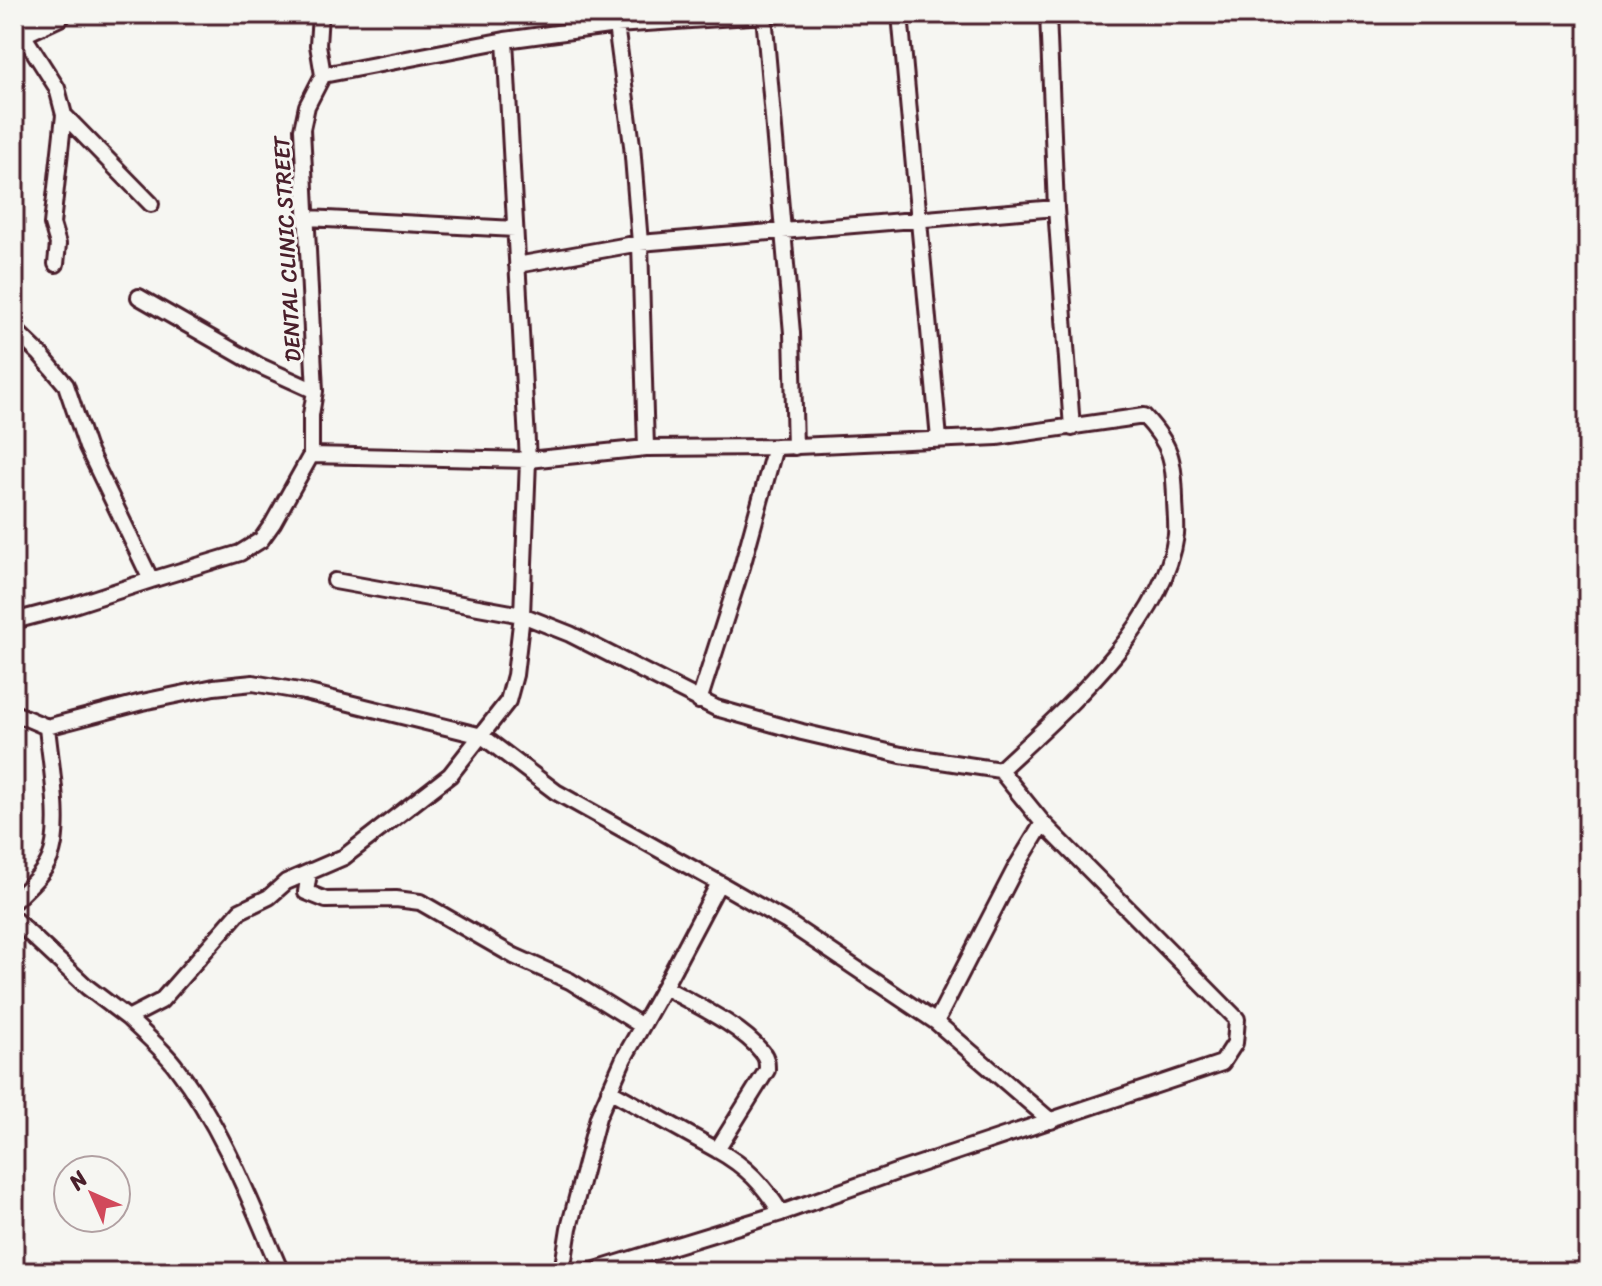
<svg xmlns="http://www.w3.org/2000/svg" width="1602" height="1286" font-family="Sriracha,sans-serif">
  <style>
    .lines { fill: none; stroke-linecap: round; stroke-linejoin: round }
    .minor-casing { stroke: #4a1f2b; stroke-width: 20 }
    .highway-casing { stroke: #4a1f2b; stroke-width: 28 }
    .minor { stroke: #f6f6f2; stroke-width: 14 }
    .highway { stroke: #f6f6f2; stroke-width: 22 }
    .labels { text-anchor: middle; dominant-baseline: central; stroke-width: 6; stroke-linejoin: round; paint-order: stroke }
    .street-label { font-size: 22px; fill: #4a1f2b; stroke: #f6f6f2 }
  </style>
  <rect width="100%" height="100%" fill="#f6f6f2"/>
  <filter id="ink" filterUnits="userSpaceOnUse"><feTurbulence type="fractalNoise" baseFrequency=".0125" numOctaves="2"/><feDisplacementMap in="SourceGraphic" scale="16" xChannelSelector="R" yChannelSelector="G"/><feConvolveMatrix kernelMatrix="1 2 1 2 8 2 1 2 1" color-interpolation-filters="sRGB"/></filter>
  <g filter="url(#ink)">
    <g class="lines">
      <g class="minor-casing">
        <path id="minor" d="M 900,14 L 939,439
          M 1048,14 L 1056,208 L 1072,428
          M 764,15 L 792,333 L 795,447
          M 616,25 L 632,145 L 640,243 L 646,448
          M 22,33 L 57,88 L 64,115 L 151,204
          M 505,40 L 616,25 L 779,14
          M 308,218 L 515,229
          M 56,264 L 58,244 L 52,224 L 64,115
          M 517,265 L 640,243 L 1056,208
          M 139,297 L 258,365 L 315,391 L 311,415 L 311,455 L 273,523 L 261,540 L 240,553 L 151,580
          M 14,329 L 40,354 L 66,385 L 87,447 L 151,580 L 71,606 L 14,621
          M 315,391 L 302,129 L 307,106 L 323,75 L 318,45 L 320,14
          M 311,455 L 528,460 L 505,40 L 323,75
          M 335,581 L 522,615 L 528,460 L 646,448 L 775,447 L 997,437 L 1144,416 C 1171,445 1174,459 1175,499 C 1175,510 1177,523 1176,535 C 1164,625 1063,711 1000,770
          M 699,701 L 742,567 L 775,447
          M 14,713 L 47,727 C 50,760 63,828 50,858 C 43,875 27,888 14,901
          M 47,727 L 142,702 L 214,687 L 253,683 L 305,692 L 482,736 L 556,792 L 719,883
          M 309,873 L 306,892 L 326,900 L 396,899 L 420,902 L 514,956 L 570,981 L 642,1026
          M 14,919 L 87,987 L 128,1018 L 161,1001 L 240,911 L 269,897 L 286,882 L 344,857 L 450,775 L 508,701 L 515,675 L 522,615 L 570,634 L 716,708 L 802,732 L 901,755 L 1000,770 L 1043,823 L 1237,1019 L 1235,1043 L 1222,1063 L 896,1172 L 781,1213 L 589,1272
          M 128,1018 C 144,1034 163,1049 176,1067 C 223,1128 251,1203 281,1272
          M 936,1022 L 1051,1121
          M 609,1090 L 717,1150
          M 781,1213 C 764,1185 746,1166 717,1150 L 767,1070 C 767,1063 767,1058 762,1052 C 740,1025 694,1004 664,987 L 719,883 L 787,922 L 936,1022 L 1015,869 L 1043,823
          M 562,1272 L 569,1228 L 598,1117 L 624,1058 L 664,987"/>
      </g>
      <g class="highway-casing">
        <path id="highway" d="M 14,35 L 59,14"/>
      </g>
      <use href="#minor" class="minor"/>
      <use href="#highway" class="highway"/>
    </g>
  </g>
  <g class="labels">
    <g class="street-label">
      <text transform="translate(287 249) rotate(-93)">DENTAL CLINIC STREET</text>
    </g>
  </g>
  <rect width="1602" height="1286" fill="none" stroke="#f6f6f2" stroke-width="48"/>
  <rect x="24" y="24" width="1554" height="1238" fill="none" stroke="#4a1f2b" stroke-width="3" filter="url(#ink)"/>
  <g transform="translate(92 1194) rotate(315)"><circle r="38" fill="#f6f6f2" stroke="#b1a0a2" stroke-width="2"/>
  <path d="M0-6L14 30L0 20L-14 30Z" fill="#d1495b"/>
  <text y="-12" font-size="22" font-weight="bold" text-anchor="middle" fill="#4a1f2b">N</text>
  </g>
</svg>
